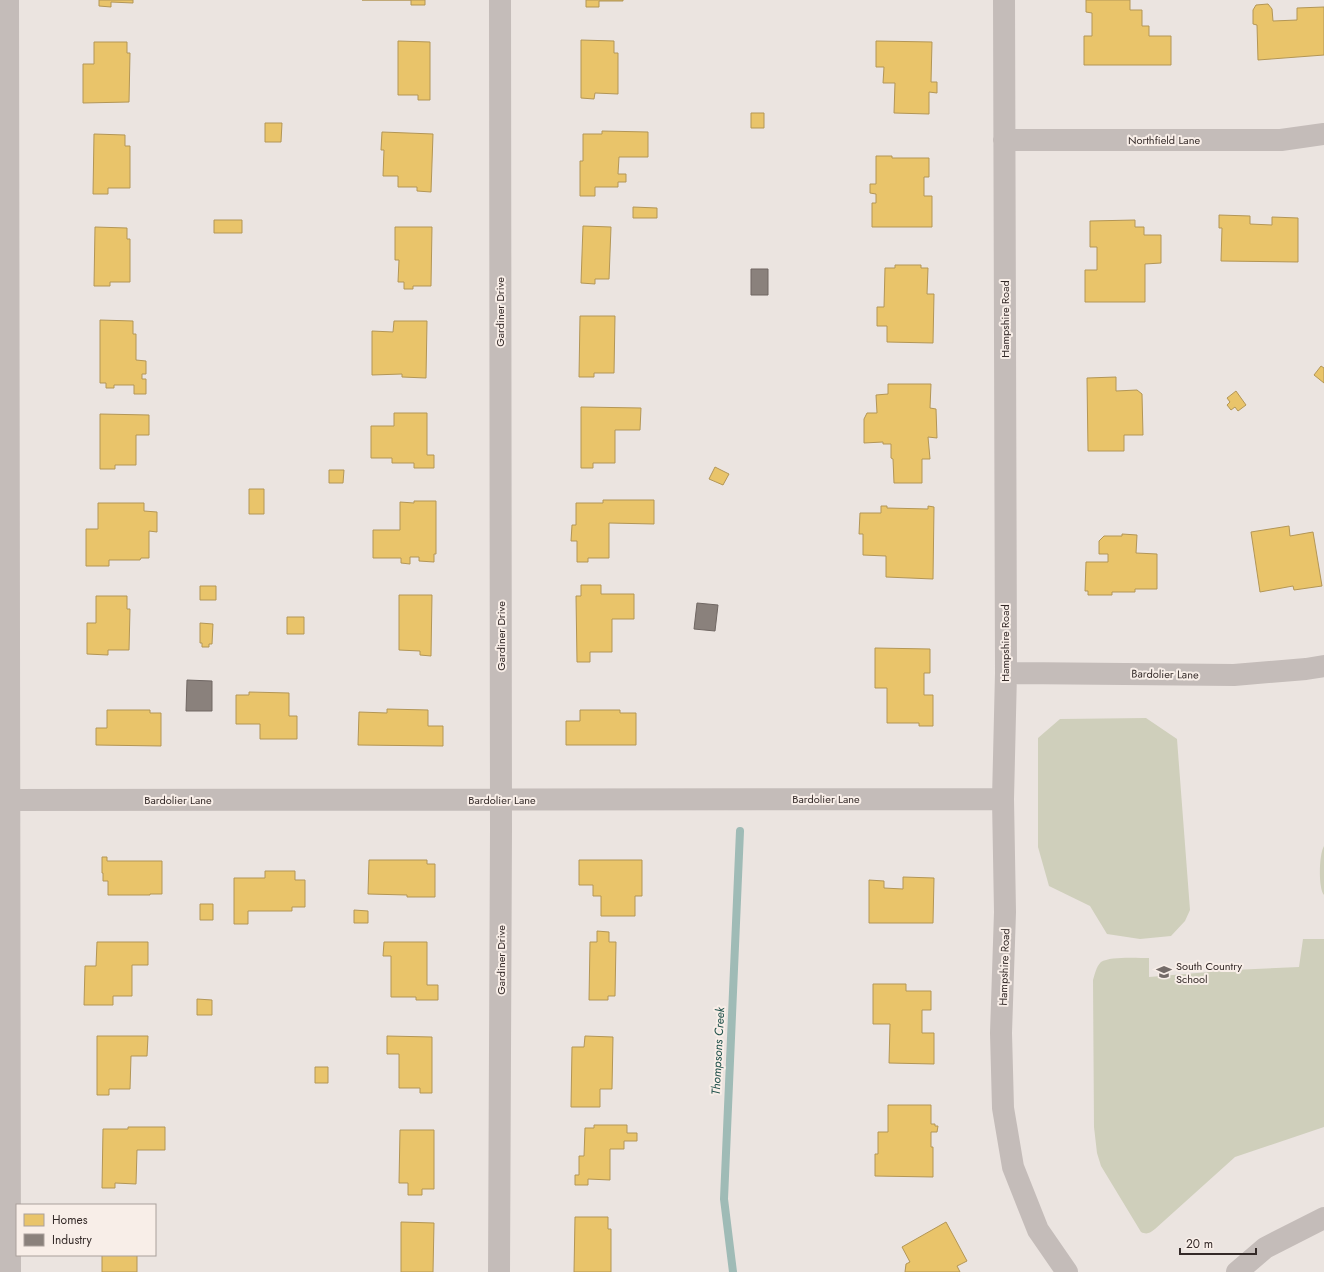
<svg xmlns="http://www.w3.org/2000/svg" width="1324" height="1272" font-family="Jost,sans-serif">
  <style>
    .green { fill: #cfcfbb }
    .homes { fill: #e9c46a; stroke: #b39656 }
    .industry { fill: #8a817c; stroke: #706763 }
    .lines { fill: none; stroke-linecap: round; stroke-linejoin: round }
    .stream { stroke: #9fbbb6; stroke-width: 8 }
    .minor { stroke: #c4bcb9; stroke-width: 22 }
    .labels { text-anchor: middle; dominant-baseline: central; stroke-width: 4; stroke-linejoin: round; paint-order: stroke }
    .street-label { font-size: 11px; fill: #342a28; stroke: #f8eee8 }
    .poi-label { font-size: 11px; fill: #342a28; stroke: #f8eee8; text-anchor: start }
    .water-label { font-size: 12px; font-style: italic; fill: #22524c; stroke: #f8eee8 }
  </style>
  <rect width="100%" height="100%" fill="#ebe4e0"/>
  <path class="green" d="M 1146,718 L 1177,739 L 1190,910 L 1185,921 L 1171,936 L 1140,939 L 1107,934 L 1090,906 L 1049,886 L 1038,847 L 1038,738 L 1060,719 Z
    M 1324,846 L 1324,895 C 1318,888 1319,854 1324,846 Z
    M 1303,939 L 1324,939 L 1324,1127 L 1235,1157 L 1155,1229 C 1150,1233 1147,1235 1141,1232 L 1101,1166 L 1097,1153 L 1094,1127 L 1093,980 C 1095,974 1096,967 1101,962 C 1110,956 1138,958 1149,958 L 1149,977 L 1233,970 L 1299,967 Z"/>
  <path class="homes" d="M 99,0 L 133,0 L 133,3 L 111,2 L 111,7 L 99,6 Z
    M 362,0 L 425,0 L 425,5 L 411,5 L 411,0 Z
    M 586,0 L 623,0 L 623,1 L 599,1 L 599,7 L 586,7 Z
    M 1086,0 L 1130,0 L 1130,10 L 1142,10 L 1142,26 L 1149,26 L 1149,36 L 1171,36 L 1171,65 L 1084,65 L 1084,36 L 1092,36 L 1092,13 L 1086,12 Z
    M 1268,4 L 1272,9 L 1273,21 L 1297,20 L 1297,8 L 1324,7 L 1324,55 L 1258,60 L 1257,25 L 1253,24 L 1253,10 L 1256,5 Z
    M 581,40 L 614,41 L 614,53 L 618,53 L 618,94 L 595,93 L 594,99 L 581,98 Z
    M 398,41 L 430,42 L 430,100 L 418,100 L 418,95 L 398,95 Z
    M 876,41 L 932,42 L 931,82 L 937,82 L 937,93 L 929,92 L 929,114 L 894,113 L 895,83 L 883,83 L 884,67 L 876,67 Z
    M 94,42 L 127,42 L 127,53 L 130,53 L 129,102 L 83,103 L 83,64 L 94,64 Z
    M 751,113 L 764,113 L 764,128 L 751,128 Z
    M 265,123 L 282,123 L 281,142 L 265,142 Z
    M 602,131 L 648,132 L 648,157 L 619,157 L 618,174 L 626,174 L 626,182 L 618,182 L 618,187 L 595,187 L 595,196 L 580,196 L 580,161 L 583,161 L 583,134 L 602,134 Z
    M 382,132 L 433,134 L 431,192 L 417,191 L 417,187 L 398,187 L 398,176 L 383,176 L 384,150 L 381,150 Z
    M 94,134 L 125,135 L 125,146 L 130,146 L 130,188 L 108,188 L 108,194 L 93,194 Z
    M 876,156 L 892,156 L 892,158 L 929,158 L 929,177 L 924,177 L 924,196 L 932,196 L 932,227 L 872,227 L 872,203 L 876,203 L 876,194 L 870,193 L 870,184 L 876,184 Z
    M 633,207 L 657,208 L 657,218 L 633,218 Z
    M 1219,215 L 1250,216 L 1250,224 L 1272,225 L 1272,217 L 1298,218 L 1298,262 L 1221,261 L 1222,228 L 1219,228 Z
    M 214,220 L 242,220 L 242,233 L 214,233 Z
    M 1135,220 L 1135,227 L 1144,227 L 1144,235 L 1161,235 L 1161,263 L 1145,264 L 1145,302 L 1085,302 L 1085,270 L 1097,270 L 1097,247 L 1090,247 L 1090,221 Z
    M 583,226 L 611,227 L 609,279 L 595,279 L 595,284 L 581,283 Z
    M 95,227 L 127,228 L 127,239 L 130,239 L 130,282 L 110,282 L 110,286 L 94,286 Z
    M 395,227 L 432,227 L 431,286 L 413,286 L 413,289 L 404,289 L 404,282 L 398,282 L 399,260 L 395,260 Z
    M 895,265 L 921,265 L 921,268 L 928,268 L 927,294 L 934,294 L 933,343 L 887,342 L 887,326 L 877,326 L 877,307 L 884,307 L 885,268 L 895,268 Z
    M 580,316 L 615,316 L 614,373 L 594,373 L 594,377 L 579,377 Z
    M 100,320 L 133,321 L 133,334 L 136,334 L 136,360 L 146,361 L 146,374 L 142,374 L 142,379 L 146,379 L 146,394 L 134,394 L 134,385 L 114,385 L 114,388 L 106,388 L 106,383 L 100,383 Z
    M 394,321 L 427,321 L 426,378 L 402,377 L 402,374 L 372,375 L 372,331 L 393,332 Z
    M 1321,366 L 1324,368 L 1324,383 L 1314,375 Z
    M 1116,377 L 1116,391 L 1137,390 L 1142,394 L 1143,435 L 1124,435 L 1124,451 L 1088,451 L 1087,378 Z
    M 888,384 L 931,384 L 930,408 L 936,409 L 937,438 L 928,437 L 930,459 L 922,459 L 922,483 L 894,483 L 893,459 L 891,458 L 891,444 L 883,444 L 883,442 L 864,443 L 864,419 L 867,413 L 877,413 L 876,395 L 888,394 Z
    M 1236,391 L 1246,405 L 1238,411 L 1235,407 L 1231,410 L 1227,405 L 1230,402 L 1227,398 Z
    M 581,407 L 641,408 L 640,430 L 615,430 L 615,463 L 593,463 L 593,468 L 581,468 Z
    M 394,413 L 427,413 L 427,455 L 434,455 L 434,468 L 414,468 L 414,463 L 392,463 L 392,458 L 371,458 L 371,426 L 394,426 Z
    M 100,414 L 149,415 L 149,435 L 136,435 L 136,465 L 115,465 L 115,469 L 100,469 Z
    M 715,467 L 729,474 L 723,485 L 709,479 Z
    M 329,470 L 344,470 L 343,483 L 329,483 Z
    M 249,489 L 264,489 L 264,514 L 249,514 Z
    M 603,500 L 654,500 L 654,524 L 609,523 L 609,558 L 588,558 L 588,562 L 577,562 L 577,541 L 571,541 L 572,525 L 576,525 L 576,503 L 603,503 Z
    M 414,501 L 436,501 L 436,554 L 434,554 L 434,562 L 419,561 L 419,557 L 410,557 L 410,564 L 401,563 L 401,558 L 373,558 L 373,530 L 400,530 L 400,502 L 414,503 Z
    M 98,503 L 144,503 L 144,511 L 157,512 L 157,532 L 149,531 L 149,558 L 141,558 L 140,560 L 109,560 L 109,566 L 86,566 L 86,529 L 98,529 Z
    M 881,506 L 887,506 L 887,508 L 928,509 L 928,506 L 934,507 L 933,579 L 886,577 L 886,556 L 863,555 L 863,534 L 859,534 L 860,513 L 881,513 Z
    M 1289,526 L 1290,536 L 1313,532 L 1322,586 L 1294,590 L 1293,586 L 1260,592 L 1251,532 Z
    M 1122,534 L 1137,535 L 1136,553 L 1157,554 L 1157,589 L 1135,589 L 1135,592 L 1112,592 L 1112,595 L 1088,595 L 1088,591 L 1085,591 L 1086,562 L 1108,562 L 1108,554 L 1099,554 L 1099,541 L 1104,536 L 1122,536 Z
    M 581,585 L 601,585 L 601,594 L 634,594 L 634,619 L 612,619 L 612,652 L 590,652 L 590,662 L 577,662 L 576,596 L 581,596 Z
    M 200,586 L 216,586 L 216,600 L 200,600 Z
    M 399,595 L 432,595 L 431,656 L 420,655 L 420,651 L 399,650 Z
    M 96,596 L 127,596 L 127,609 L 130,609 L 129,650 L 108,650 L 108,655 L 87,654 L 87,623 L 96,623 Z
    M 287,617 L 304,617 L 304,634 L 287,634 Z
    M 200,623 L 213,624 L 212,644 L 209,644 L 209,647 L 202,647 L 202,643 L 200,643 Z
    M 875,648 L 930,649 L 930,673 L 924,673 L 924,695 L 933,695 L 933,726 L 919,726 L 919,723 L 887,723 L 887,688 L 875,688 Z
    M 249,692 L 289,693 L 289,716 L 297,716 L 297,739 L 260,739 L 260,724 L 236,724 L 236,695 L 249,695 Z
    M 387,709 L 428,710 L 428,726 L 443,726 L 443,746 L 358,745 L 359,712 L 387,713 Z
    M 107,710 L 150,710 L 150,713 L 161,713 L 161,746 L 96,745 L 96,728 L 107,728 Z
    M 580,710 L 620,710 L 620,713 L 636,713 L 636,745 L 566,745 L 566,721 L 580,721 Z
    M 102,857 L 107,857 L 107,861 L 162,861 L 162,894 L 150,894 L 150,895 L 108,895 L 108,881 L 103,881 L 103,873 L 102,873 Z
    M 369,860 L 427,860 L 427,864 L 435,864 L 435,897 L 407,897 L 407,895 L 368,894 Z
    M 579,860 L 642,860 L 642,896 L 635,896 L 635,916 L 601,916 L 601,896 L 593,896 L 593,885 L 579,885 Z
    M 265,871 L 295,871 L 295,880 L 305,880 L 305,907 L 292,907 L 292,911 L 248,911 L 248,924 L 234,924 L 234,878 L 265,878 Z
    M 903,877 L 934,878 L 933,923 L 869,923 L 869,880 L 884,881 L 884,888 L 903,889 Z
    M 200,904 L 213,904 L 213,920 L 200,920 Z
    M 354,910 L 368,911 L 368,923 L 354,923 Z
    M 597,931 L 609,932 L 609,942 L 616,942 L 615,996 L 608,996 L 608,1000 L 589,1000 L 590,942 L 597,942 Z
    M 97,942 L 148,942 L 148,965 L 132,965 L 132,996 L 113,996 L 113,1005 L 84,1005 L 85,966 L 96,966 Z
    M 384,942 L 427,942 L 427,985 L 438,985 L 438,1000 L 416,1000 L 416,997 L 391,997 L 391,956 L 383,956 Z
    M 873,984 L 906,984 L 906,991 L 931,991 L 931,1010 L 922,1010 L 922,1033 L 934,1033 L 934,1064 L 889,1063 L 890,1024 L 873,1024 Z
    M 197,999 L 212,1000 L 212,1015 L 197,1015 Z
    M 97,1036 L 148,1036 L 147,1056 L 131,1056 L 130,1089 L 109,1089 L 109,1095 L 97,1095 Z
    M 387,1036 L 432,1037 L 432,1093 L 420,1093 L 420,1088 L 399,1088 L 399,1054 L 387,1054 Z
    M 585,1036 L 613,1037 L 612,1089 L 600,1089 L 600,1107 L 571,1107 L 572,1047 L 584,1047 Z
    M 315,1067 L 328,1067 L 328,1083 L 315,1083 Z
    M 888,1105 L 931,1105 L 931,1124 L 935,1124 L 935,1126 L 938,1126 L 937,1132 L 931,1132 L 931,1147 L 933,1147 L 933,1177 L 875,1176 L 875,1154 L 878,1154 L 878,1132 L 888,1132 Z
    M 594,1125 L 627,1125 L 627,1133 L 637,1133 L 637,1141 L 624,1141 L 624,1149 L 610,1149 L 610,1180 L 588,1179 L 588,1185 L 575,1185 L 575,1175 L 579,1175 L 579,1156 L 584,1156 L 585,1128 L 594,1128 Z
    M 128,1127 L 165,1127 L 165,1150 L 137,1150 L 136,1184 L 115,1183 L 115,1188 L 102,1188 L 103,1129 L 128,1129 Z
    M 400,1130 L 434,1130 L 434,1189 L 422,1189 L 422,1195 L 408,1195 L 408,1183 L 399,1183 Z
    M 575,1217 L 608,1217 L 608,1229 L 611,1229 L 611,1272 L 574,1272 Z
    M 401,1222 L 434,1223 L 433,1272 L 401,1272 Z
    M 946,1222 L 967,1261 L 957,1266 L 960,1272 L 905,1272 L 906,1264 L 910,1262 L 902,1247 Z
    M 102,1255 L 137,1255 L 137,1272 L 102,1272 Z"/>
  <path class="industry" d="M 751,269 L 768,269 L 768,295 L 751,295 Z
    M 697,603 L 718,605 L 715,631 L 694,629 Z
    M 187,680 L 212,681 L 212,711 L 186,711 Z"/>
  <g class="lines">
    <path class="stream" d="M 733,1272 L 724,1199 L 740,831"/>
    <path class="minor" d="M 8,0 L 10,1272
      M 1004,0 L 1006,673 L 1003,799 L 1005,912 L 1001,1033 L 1003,1108 L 1013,1167 L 1038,1230 L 1067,1272
      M 1004,140 L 1281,140 L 1324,134
      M 1006,673 L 1234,675 L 1306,669 L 1324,666
      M 0,800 L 1003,799
      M 499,1272 L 501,830 L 500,0
      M 1237,1272 L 1265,1248 L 1324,1218"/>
  </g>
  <defs>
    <g id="school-bare" transform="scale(1.2)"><path d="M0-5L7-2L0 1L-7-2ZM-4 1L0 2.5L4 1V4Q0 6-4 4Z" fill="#746b68" stroke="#f8eee8" stroke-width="2.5" paint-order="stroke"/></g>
  </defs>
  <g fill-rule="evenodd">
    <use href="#school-bare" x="1164" y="972"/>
  </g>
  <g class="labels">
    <g class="street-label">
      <text x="1164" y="140">Northfield Lane</text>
      <text transform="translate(500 312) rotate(-90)">Gardiner Drive</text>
      <text transform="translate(1005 319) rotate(-90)">Hampshire Road</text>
      <text transform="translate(501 636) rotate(-90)">Gardiner Drive</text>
      <text transform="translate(1005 643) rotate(-90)">Hampshire Road</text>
      <text transform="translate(1165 674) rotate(1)">Bardolier Lane</text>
      <text x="826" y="799">Bardolier Lane</text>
      <text x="178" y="800">Bardolier Lane</text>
      <text x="502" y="800">Bardolier Lane</text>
      <text transform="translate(501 960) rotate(-90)">Gardiner Drive</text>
      <text transform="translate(1004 967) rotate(-88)">Hampshire Road</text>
    </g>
    <g class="poi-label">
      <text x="1176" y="966">South Country<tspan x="1176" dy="13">School</tspan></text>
    </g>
    <g class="water-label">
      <text transform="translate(718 1051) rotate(-87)">Thompsons Creek</text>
    </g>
  </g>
  <rect x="16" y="1204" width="140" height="52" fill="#f8eee8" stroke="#aaa09b"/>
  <rect x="24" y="1214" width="20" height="12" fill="#e9c46a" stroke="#aaa09b"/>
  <text x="52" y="1224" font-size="12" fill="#342a28">Homes</text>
  <rect x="24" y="1234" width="20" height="12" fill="#8a817c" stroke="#aaa09b"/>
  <text x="52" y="1244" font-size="12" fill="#342a28">Industry</text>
  <path d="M1180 1248v6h76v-6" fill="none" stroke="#342a28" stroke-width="2"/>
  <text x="1186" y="1248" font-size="12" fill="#342a28" stroke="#f8eee8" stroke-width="3" paint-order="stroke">20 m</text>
</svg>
